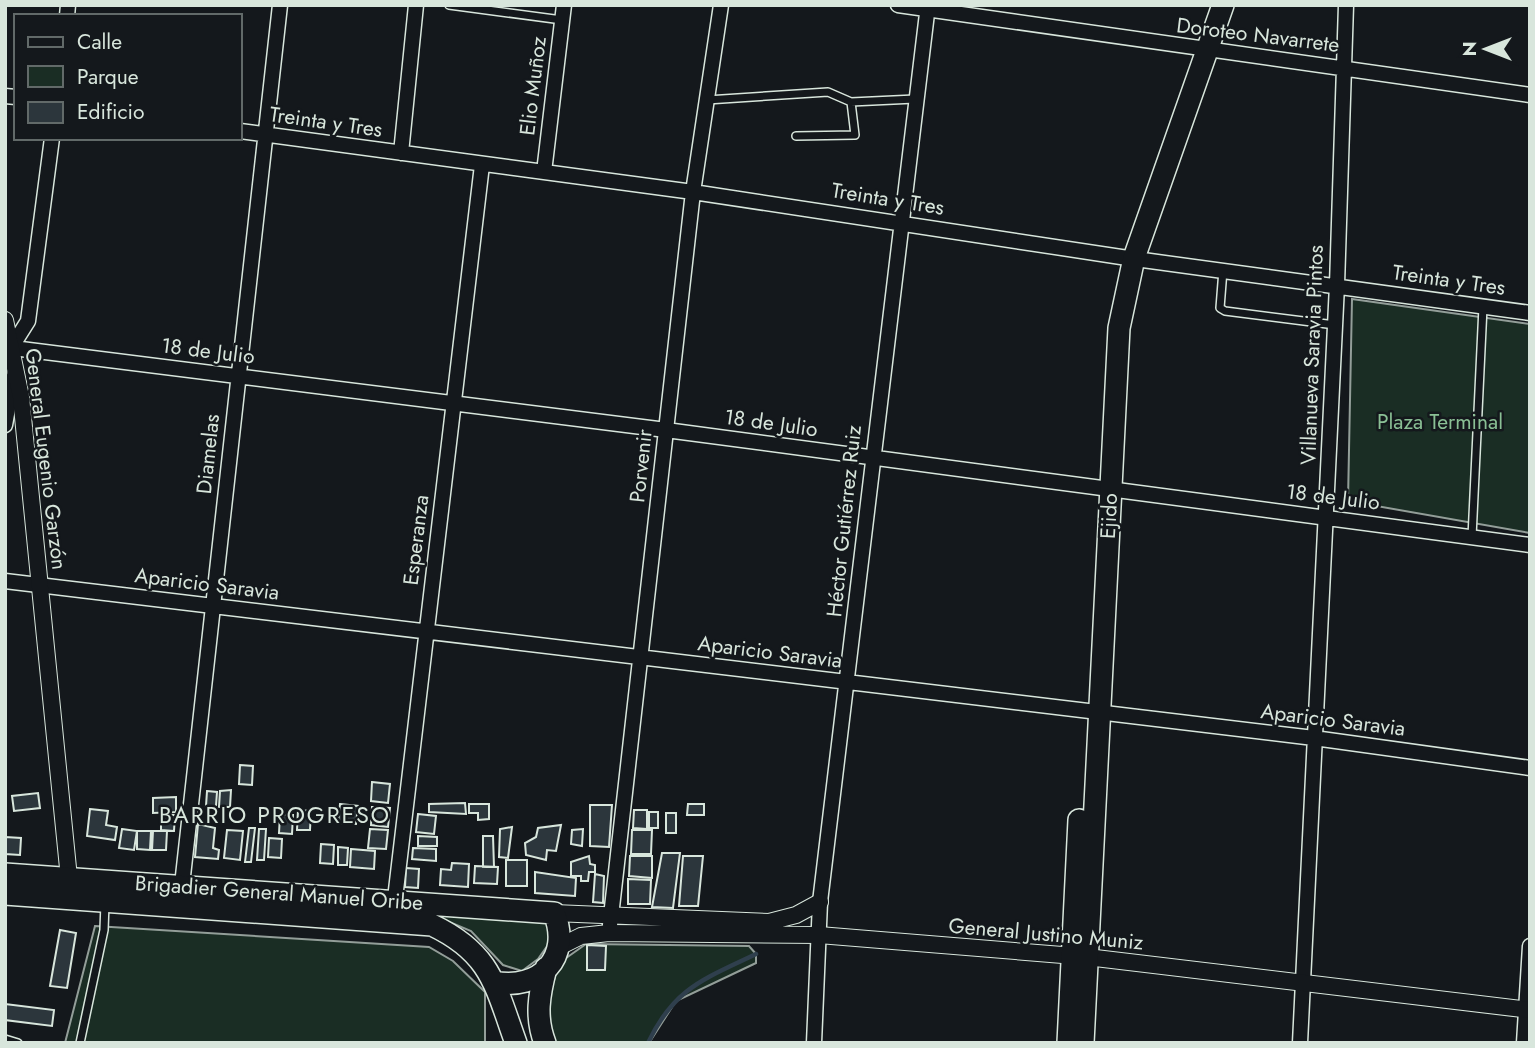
<svg xmlns="http://www.w3.org/2000/svg" width="1535" height="1048" font-family="Jost,sans-serif">
  <style>
    .green { fill: #1a2d24; stroke: #939e99; stroke-width: 2 }
    .lines { fill: none; stroke-linecap: round; stroke-linejoin: round }
    .stream { stroke: #2f3f4d; stroke-width: 4.5 }
    .building { fill: #2c363c; stroke: #d8e6dc; stroke-width: 2 }
    .service-casing { stroke: #d8e6dc; stroke-width: 10 }
    .minor-casing { stroke: #d8e6dc; stroke-width: 17 }
    .tertiary-casing { stroke: #d8e6dc; stroke-width: 18 }
    .primary-casing { stroke: #d8e6dc; stroke-width: 24 }
    .service { stroke: #14181c; stroke-width: 7 }
    .minor { stroke: #14181c; stroke-width: 14 }
    .tertiary { stroke: #14181c; stroke-width: 16 }
    .primary { stroke: #14181c; stroke-width: 21 }
    .labels { text-anchor: middle; dominant-baseline: central; stroke-width: 5; stroke-linejoin: round; paint-order: stroke }
    .street-label { font-size: 21px; fill: #d8e6dc; stroke: #14181c }
    .park-label { font-size: 21px; fill: #8ac095; stroke: #14181c }
    .neighbourhood-label { font-size: 23px; letter-spacing: 2px; fill: #d8e6dc; stroke: #14181c }
  </style>
  <rect width="100%" height="100%" fill="#14181c"/>
  <path class="green" d="M 1352,299 L 1530,324 L 1530,533 L 1348,501 Z
    M 421,910 L 547,921 L 550,942 L 538,959 L 522,971 L 503,965 L 471,931 Z
    M 95,926 L 429,947 L 453,961 L 485,992 L 485,1043 L 65,1043 Z
    M 586,944 L 749,946 L 756,954 L 756,963 L 676,1001 L 649,1043 L 553,1043 L 547,1004 L 559,963 Z"/>
  <g class="lines">
    <path class="stream" d="M 648,1043 C 674,988 704,979 756,954"/>
  </g>
  <path class="building" d="M 240,765 L 253,766 L 252,785 L 239,784 Z
    M 372,782 L 390,784 L 388,803 L 371,801 Z
    M 231,790 L 230,807 L 219,807 L 220,791 Z
    M 207,791 L 217,792 L 216,806 L 206,806 Z
    M 38,793 L 40,808 L 14,811 L 12,796 Z
    M 176,797 L 176,812 L 153,813 L 153,798 Z
    M 465,803 L 466,814 L 429,812 L 429,804 Z
    M 340,804 L 358,806 L 356,824 L 338,823 Z
    M 469,804 L 489,804 L 489,819 L 478,820 L 478,813 L 469,813 Z
    M 688,804 L 704,804 L 704,815 L 687,815 Z
    M 590,805 L 612,805 L 609,847 L 590,846 Z
    M 372,807 L 390,808 L 388,827 L 371,825 Z
    M 90,809 L 108,811 L 106,825 L 117,827 L 115,840 L 87,836 Z
    M 298,810 L 311,811 L 310,830 L 297,830 Z
    M 634,810 L 647,810 L 647,829 L 633,828 Z
    M 649,812 L 658,812 L 658,828 L 649,828 Z
    M 666,813 L 676,813 L 676,833 L 666,833 Z
    M 418,814 L 436,816 L 434,834 L 416,832 Z
    M 161,815 L 175,815 L 174,831 L 161,830 Z
    M 280,815 L 293,815 L 292,834 L 279,833 Z
    M 198,824 L 215,828 L 213,848 L 219,850 L 218,859 L 195,857 Z
    M 561,825 L 556,851 L 547,850 L 546,860 L 526,855 L 525,843 L 536,837 L 538,828 Z
    M 512,827 L 508,858 L 499,857 L 500,829 Z
    M 249,828 L 255,828 L 251,862 L 245,862 Z
    M 122,829 L 137,831 L 134,850 L 119,848 Z
    M 259,829 L 266,829 L 264,860 L 257,860 Z
    M 370,829 L 388,830 L 386,849 L 368,848 Z
    M 583,829 L 582,846 L 571,844 L 572,830 Z
    M 227,830 L 243,831 L 240,860 L 224,858 Z
    M 632,830 L 652,830 L 651,854 L 631,854 Z
    M 137,831 L 151,831 L 150,850 L 137,849 Z
    M 153,831 L 167,831 L 166,850 L 152,850 Z
    M 418,836 L 437,837 L 437,846 L 418,846 Z
    M 483,836 L 493,836 L 494,867 L 483,867 Z
    M 5,837 L 21,838 L 20,855 L 5,854 Z
    M 269,838 L 282,839 L 281,858 L 268,857 Z
    M 321,844 L 334,845 L 333,864 L 320,863 Z
    M 338,847 L 348,848 L 347,865 L 338,865 Z
    M 413,848 L 436,849 L 436,861 L 412,859 Z
    M 351,849 L 375,851 L 374,869 L 350,867 Z
    M 662,853 L 680,853 L 673,908 L 652,907 Z
    M 589,856 L 590,864 L 595,865 L 595,872 L 589,872 L 588,881 L 581,881 L 581,876 L 571,876 L 571,862 Z
    M 630,856 L 652,856 L 652,878 L 629,876 Z
    M 683,856 L 703,856 L 698,906 L 679,906 Z
    M 506,860 L 527,860 L 527,886 L 506,886 Z
    M 452,863 L 469,864 L 468,887 L 440,885 L 441,869 L 451,870 Z
    M 475,866 L 498,867 L 497,884 L 474,883 Z
    M 406,868 L 419,869 L 418,888 L 405,887 Z
    M 535,872 L 576,878 L 575,896 L 535,893 Z
    M 595,874 L 604,876 L 603,903 L 593,902 Z
    M 628,879 L 651,880 L 650,904 L 628,904 Z
    M 60,930 L 76,933 L 67,988 L 50,986 Z
    M 587,945 L 606,946 L 605,970 L 587,970 Z
    M 5,1004 L 54,1010 L 52,1026 L 5,1020 Z"/>
  <g class="lines">
    <g class="service-casing">
      <path id="service" d="M 449,5 L 562,20
        M 707,100 L 828,92 L 851,102 L 915,99
        M 796,136 L 855,135 L 851,102
        M 1223,270 L 1220,308 L 1225,311 L 1335,325
        M 1472,537 L 1483,307
        M 5,1039 L 18,1043
        M 80,1043 L 104,930 L 105,903"/>
    </g>
    <g class="minor-casing">
      <path id="minor" d="M 898,5 L 1530,95
        M 67,16 L 68,5
        M 5,96 L 16,97
        M 240,131 L 693,192 L 1121,257 L 1530,313
        M 401,153 L 416,5
        M 544,172 L 564,5
        M 5,347 L 666,430 L 1530,545
        M 11,348 L 28,321 L 52,138
        M 5,425 L 15,370
        M 5,581 L 1314,738 L 1530,768
        M 181,894 L 280,5
        M 394,907 L 482,165
        M 610,925 L 693,192 L 721,5
        M 814,1043 L 820,902 L 928,5
        M 1300,1043 L 1337,285 L 1346,5
        M 1524,1043 L 1530,946"/>
    </g>
    <g class="tertiary-casing">
      <path id="tertiary" d="M 5,320 L 21,397 L 70,888
        M 554,913 L 769,922 L 796,915 L 820,902
        M 559,947 L 581,936 L 609,933 L 819,935 L 1087,957 L 1530,1010"/>
    </g>
    <g class="primary-casing">
      <path id="primary" d="M 5,874 L 554,913 C 572,957 540,991 494,982
        M 5,894 L 432,925 C 491,953 495,985 516,1043
        M 545,1043 C 535,1017 539,995 546,968
        M 1068,1043 L 1079,820
        M 1083,1043 L 1119,328 L 1134,258 L 1223,5"/>
    </g>
    <use href="#service" class="service"/>
    <use href="#minor" class="minor"/>
    <use href="#tertiary" class="tertiary"/>
    <use href="#primary" class="primary"/>
  </g>
  <g class="labels">
    <g class="street-label">
      <text transform="translate(1258 35) rotate(7)">Doroteo Navarrete</text>
      <text transform="translate(533 86) rotate(-83)">Elio Muñoz</text>
      <text transform="translate(326 122) rotate(8)">Treinta y Tres</text>
      <text transform="translate(888 199) rotate(9)">Treinta y Tres</text>
      <text transform="translate(1449 280) rotate(8)">Treinta y Tres</text>
      <text transform="translate(208 351) rotate(7)">18 de Julio</text>
      <text transform="translate(1312 355) rotate(-88)">Villanueva Saravia Pintos</text>
      <text transform="translate(771 423) rotate(8)">18 de Julio</text>
      <text transform="translate(208 454) rotate(-84)">Diamelas</text>
      <text transform="translate(46 459) rotate(83)">General Eugenio Garzón</text>
      <text transform="translate(641 466) rotate(-84)">Porvenir</text>
      <text transform="translate(1333 497) rotate(7)">18 de Julio</text>
      <text transform="translate(1109 516) rotate(-87)">Ejido</text>
      <text transform="translate(844 521) rotate(-84)">Héctor Gutiérrez Ruiz</text>
      <text transform="translate(416 540) rotate(-83)">Esperanza</text>
      <text transform="translate(207 584) rotate(7)">Aparicio Saravia</text>
      <text transform="translate(770 652) rotate(7)">Aparicio Saravia</text>
      <text transform="translate(1333 720) rotate(7)">Aparicio Saravia</text>
      <text transform="translate(279 893) rotate(4)">Brigadier General Manuel Oribe</text>
      <text transform="translate(1046 934) rotate(5)">General Justino Muniz</text>
    </g>
    <g class="park-label">
      <text x="1440" y="422">Plaza Terminal</text>
    </g>
    <g class="neighbourhood-label">
      <text x="275" y="815">BARRIO PROGRESO</text>
    </g>
  </g>
  <rect width="1535" height="1048" fill="none" stroke="#d8e6dc" stroke-width="14"/>
  <rect x="14" y="14" width="228" height="126" fill="#14181c" stroke="#626a69" stroke-width="2"/>
  <rect x="28" y="37" width="35" height="10" fill="#14181c" stroke="#626a69" stroke-width="2"/>
  <text x="77" y="49" font-size="21" fill="#d8e6dc">Calle</text>
  <rect x="28" y="66" width="35" height="21" fill="#1a2d24" stroke="#626a69" stroke-width="2"/>
  <text x="77" y="84" font-size="21" fill="#d8e6dc">Parque</text>
  <rect x="28" y="102" width="35" height="21" fill="#2c363c" stroke="#626a69" stroke-width="2"/>
  <text x="77" y="119" font-size="21" fill="#d8e6dc">Edificio</text>
  <g transform="translate(1486 49) rotate(270)" stroke="#14181c" stroke-width="5" paint-order="stroke">
  <path d="M0-5L12 26L0 18L-12 26Z" fill="#d8e6dc"/>
  <text y="-10" font-size="19" font-weight="bold" text-anchor="middle" fill="#d8e6dc">N</text>
  </g>
</svg>
